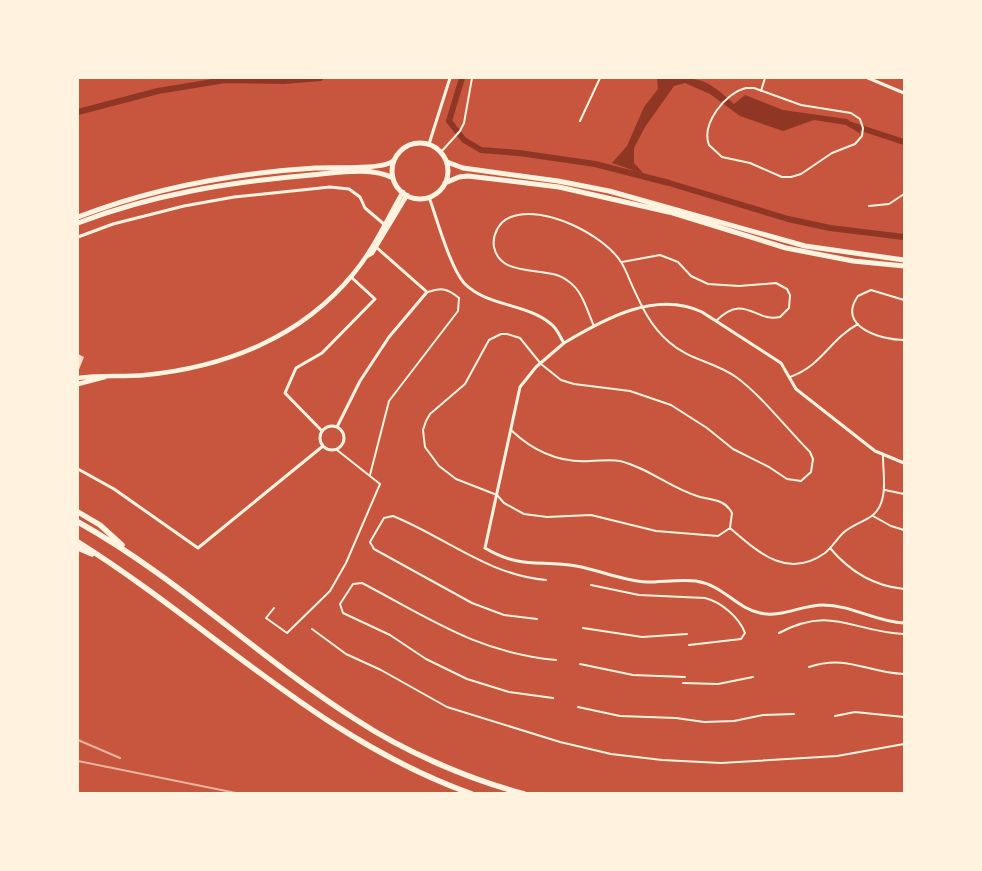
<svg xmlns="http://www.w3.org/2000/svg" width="982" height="871" font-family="'IBM Plex Serif',serif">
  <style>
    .water { fill: #8f3625 }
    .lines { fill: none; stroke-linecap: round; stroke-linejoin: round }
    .canal { stroke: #8f3625; stroke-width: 6 }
    .building { fill: #f7dbc8 }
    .service { stroke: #fff3e0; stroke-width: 2 }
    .minor { stroke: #fff3e0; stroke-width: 3 }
    .tertiary { stroke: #fff3e0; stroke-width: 4.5 }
    .secondary { stroke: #fff3e0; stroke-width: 5 }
    .trunk { stroke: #fff3e0; stroke-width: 5.5 }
    .rail { stroke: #e9b49f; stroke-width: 2 }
  </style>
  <rect width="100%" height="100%" fill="#c8553d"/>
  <path class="water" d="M 657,78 C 698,78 703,75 734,104 L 745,95 L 783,110 L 847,119 L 859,128 L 861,134 L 846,125 L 814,120 L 783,131 L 740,116 L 710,94 L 685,83 L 674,86 L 645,127 L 634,148 L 634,163 L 644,174 L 612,163 L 627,146 L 644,107 L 658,89 Z"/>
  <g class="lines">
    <path class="canal" d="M 462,78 L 449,121 L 464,140 L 481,150 L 519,153 L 595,164 L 669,183 L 788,219 L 830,228 L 904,237
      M 78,112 L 158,91 L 225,80 L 284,81 L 320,78
      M 852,125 L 904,142"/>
  </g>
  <path class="building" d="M 78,354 L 84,357 L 78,372 Z"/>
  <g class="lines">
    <path class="service" d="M 746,88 L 754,88 L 801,105 L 851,113 L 860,119 L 863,128 L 862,136 L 855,144 L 832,153 L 801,174 L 791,177 L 782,177 L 750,163 L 722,157 L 709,145 C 701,124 725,93 746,88 Z
      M 761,91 L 765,78
      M 580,121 L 600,78
      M 441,152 L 460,131 L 464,123 L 472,78
      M 869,206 L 889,204 L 904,194
      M 622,262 L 660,255 L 678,262 L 691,276 L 708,284 L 739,286 L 776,283 L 787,289 L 790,295 L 789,308 L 780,317 C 755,323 745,292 716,321
      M 904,300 L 871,290 L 858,296 C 836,327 882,340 904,340
      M 790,377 C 823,365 829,340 858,324
      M 511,430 C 533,451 559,463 590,461 C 600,461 610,459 620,461 C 649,468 671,489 700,497 C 714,500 725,500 732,513 L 730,528 L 718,536 L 656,531 L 591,515 L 547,517 L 524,514 L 504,503 L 497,495 L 456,479 L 439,466 L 425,447 L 423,430 L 426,421 L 430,414 L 465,384 L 489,340 L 501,334 L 507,334 L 520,338 L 541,364 L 561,380 L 574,384 L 630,391 L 671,405 L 707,428 L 733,449 L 769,467 L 787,479 L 801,481 L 811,472 L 813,459 L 810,452 C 788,430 760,394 736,377 C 715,362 689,360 669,342 C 650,326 641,305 631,283 C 628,276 625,268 621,262 C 604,235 543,204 511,217 C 499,221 492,235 494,247 C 501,280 547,264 568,281 C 583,291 587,311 594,326
      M 370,475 L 389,401 L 458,311 L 459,298 C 448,289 442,287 428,292
      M 885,490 L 904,494
      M 873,516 L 891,526 L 904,530
      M 730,528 C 758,552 787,580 825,553 C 832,547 837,539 843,533 C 852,525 864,522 873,515 C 889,501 883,475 883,456
      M 830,548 C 850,572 874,586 904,589
      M 591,585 L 639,595 L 705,598 C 721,602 739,617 745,633 L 741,639 L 689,645
      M 274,608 L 266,618 L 287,633 L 330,591 L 346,563 L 380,484 L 337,450
      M 537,619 L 504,615 L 472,603 L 374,549 L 370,542 L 384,518 L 393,516 C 445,537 488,575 546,580
      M 583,628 L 642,637 L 687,634
      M 312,629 L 346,654 L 381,670 L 447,707 L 560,742 L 611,754 L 662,760 L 721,763 L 837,756 L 904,744
      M 779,633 C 832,605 853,632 904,634
      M 580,664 L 633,675 L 685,677
      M 809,667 C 848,654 867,673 904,674
      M 683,683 L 718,684 L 753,677
      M 553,698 L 509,692 L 467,679 L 426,659 L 390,635 L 343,613 L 340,604 L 353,584 L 362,583 C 429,618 478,653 556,660
      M 578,707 L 620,716 L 676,718 L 704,722 L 734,721 L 763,715 L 794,714
      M 835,716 L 855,712 L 904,717"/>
    <path class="minor" d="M 868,78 L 904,93
      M 429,144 L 450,78
      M 429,197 C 437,219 450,267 464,283 C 487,307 527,303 551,324 C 557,328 560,337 564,343 L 536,367 L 520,387 L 485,548 C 520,569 540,560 576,566 C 600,570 622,581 647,582 C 663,582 680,579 696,581 C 723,585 736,608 760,613 C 782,618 801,605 823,605 C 852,605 876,622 904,623
      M 78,237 L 113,224 L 184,206 L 234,197 L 330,187 L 349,189 L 360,197 L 365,208 L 385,225
      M 564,343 C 604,319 656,290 702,312 L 781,363 L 796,389 L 875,451 L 904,463
      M320 438a12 12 0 1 1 24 0a12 12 0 1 1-24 0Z
      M 337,427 L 360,381 L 389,337 L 427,292 L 376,247
      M 322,431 L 285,393 L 296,368 L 322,353 L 375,299 L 351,277
      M 78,469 L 114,489 L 198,548 L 323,446"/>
    <path class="tertiary" d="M 367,256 L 372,253 L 407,195
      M 78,378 C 100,375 123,377 145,375 C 226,367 302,337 354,273 C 374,249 387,219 403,192
      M 78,384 L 105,377"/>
    <path class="secondary" d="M392 171a28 28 0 1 1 56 0a28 28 0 1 1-56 0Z
      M 447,162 L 463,168 L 558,181 L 609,191 L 805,246 L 904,260
      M 445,183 L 459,177 L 468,176 L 559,187 L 673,213 L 786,248 L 853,261 L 904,266
      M 78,217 C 153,188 234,173 315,168 C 331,167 383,170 393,161
      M 78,223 C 153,194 231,182 311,175 C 336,173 371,166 393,178"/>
    <path class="trunk" d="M 78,512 L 100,525 L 122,545
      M 78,522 C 177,577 259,658 355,719 C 405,752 466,778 524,794
      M 78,542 C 210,625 322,741 472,794
      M 78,548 L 92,554"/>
    <path class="rail" d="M 78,740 L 120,758
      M 78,761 L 241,794"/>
  </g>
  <rect width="982" height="871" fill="none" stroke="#fff3e0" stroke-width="158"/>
</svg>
